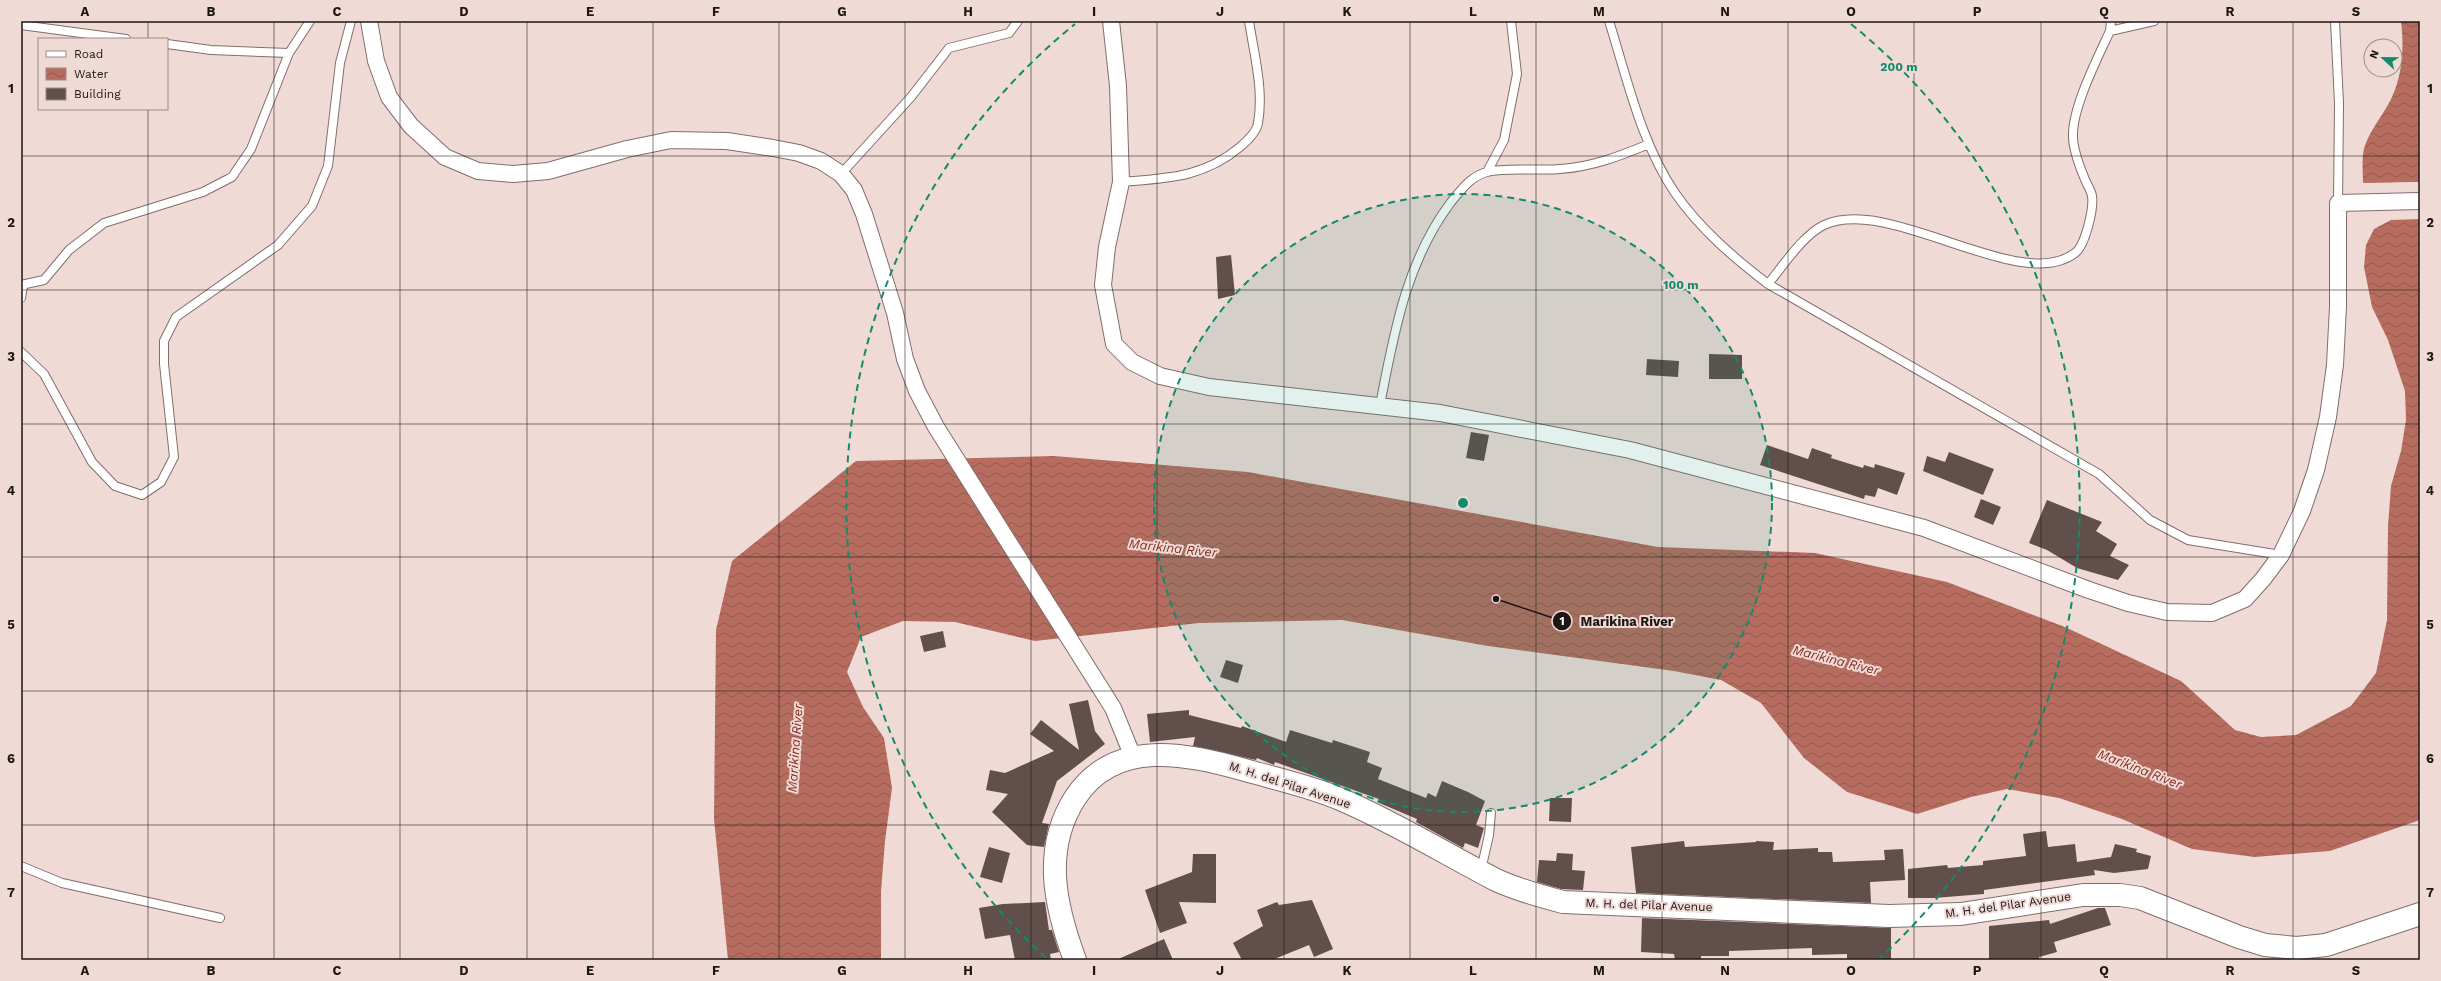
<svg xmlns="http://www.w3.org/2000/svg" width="2441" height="981" font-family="'Work Sans',sans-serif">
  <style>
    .water { fill: url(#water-waves) }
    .pier { fill: #f0dad6 }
    .building { fill: #614f4b }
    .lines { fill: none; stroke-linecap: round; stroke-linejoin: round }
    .lane-casing { stroke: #816e6a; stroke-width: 10 }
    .street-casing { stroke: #816e6a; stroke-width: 18 }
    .secondary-casing { stroke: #816e6a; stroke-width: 24 }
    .lane { stroke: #fff; stroke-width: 8 }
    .street { stroke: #fff; stroke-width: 16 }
    .secondary { stroke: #fff; stroke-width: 22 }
    .grid { fill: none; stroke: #1e1615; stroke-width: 1; stroke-opacity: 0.55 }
    .ring { fill: none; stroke: #138a6c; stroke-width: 2; stroke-dasharray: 7 5 }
    .labels { text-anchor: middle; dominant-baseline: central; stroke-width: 4; stroke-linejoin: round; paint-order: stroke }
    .street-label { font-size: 12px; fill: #1e1615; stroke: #f0dad6 }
    .water-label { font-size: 13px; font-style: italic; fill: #862b1f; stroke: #f0dad6 }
    .centre { fill: #138a6c; stroke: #f0dad6; stroke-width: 2 }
    .ring-label { font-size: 12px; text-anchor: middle; font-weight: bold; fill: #138a6c; stroke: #f0dad6; stroke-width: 4; stroke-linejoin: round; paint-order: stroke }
    .leader { fill: none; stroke: #1e1615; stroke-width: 1.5 }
    .callout-dot { fill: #1e1615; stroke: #f0dad6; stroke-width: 1.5 }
    .mark-label { font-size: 12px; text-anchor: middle; font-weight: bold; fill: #fff }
    .callout-label { font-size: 13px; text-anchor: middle; font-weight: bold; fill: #1e1615; stroke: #f0dad6; stroke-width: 4; stroke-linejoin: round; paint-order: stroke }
    .neatline { fill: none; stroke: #1e1615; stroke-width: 1.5 }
    .grid-label { font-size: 13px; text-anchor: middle; font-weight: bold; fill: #1e1615 }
  </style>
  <defs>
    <pattern id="water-waves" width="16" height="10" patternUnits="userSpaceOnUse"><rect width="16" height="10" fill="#b66d60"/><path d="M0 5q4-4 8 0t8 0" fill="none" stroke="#93594e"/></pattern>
  </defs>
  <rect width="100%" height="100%" fill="#f0dad6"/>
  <path class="water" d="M 2401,21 L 2420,21 L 2420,182 L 2363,183 C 2363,174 2362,164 2363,155 C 2365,135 2384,115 2392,97 C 2403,73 2404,46 2401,21 Z
    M 2420,219 L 2420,820 L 2330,851 L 2255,857 L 2192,849 L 2122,819 L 2059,798 L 2007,789 L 1971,797 L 1917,814 L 1847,792 L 1804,758 L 1761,703 L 1721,680 L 1674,671 L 1488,646 L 1342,620 L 1199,623 L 1035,641 L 955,622 L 903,621 L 861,637 L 847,672 L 863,707 L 884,738 L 892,788 L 885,841 L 881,892 L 881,960 L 728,960 L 714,819 L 715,721 L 716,630 L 732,561 L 856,461 L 1054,456 L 1248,472 L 1658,547 L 1815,553 L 1947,582 L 2065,627 L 2181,681 L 2235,730 L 2261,737 L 2296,735 L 2351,706 L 2376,673 L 2387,620 L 2388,526 L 2391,486 L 2401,451 L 2406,420 L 2405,391 L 2388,340 L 2372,307 L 2364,267 L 2366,245 L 2374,229 L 2391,220 Z"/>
  <path class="pier" d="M 2420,182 L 2420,184 L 2390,185 L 2390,183 Z"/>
  <path class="building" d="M 1231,255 L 1235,295 L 1218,299 L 1216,257 Z
    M 1709,354 L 1742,355 L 1742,379 L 1709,379 Z
    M 1647,359 L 1679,361 L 1678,377 L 1646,375 Z
    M 1471,432 L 1489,435 L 1484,461 L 1466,458 Z
    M 1767,445 L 1808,459 L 1812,448 L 1832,455 L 1831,458 L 1863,468 L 1864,465 L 1874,468 L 1875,464 L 1905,473 L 1897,495 L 1878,488 L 1875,497 L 1865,495 L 1864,499 L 1760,465 Z
    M 1949,452 L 1994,469 L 1983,495 L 1923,471 L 1927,456 L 1945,462 Z
    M 1981,499 L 2001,507 L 1993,525 L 1974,517 Z
    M 2047,500 L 2102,522 L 2096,531 L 2117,544 L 2110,556 L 2129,565 L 2118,580 L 2077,568 L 2047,550 L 2029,543 Z
    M 943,631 L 946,647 L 924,652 L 920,636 Z
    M 1226,660 L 1243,665 L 1238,683 L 1220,677 Z
    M 1088,700 L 1095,731 L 1105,744 L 1057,781 L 1042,823 L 1049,824 L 1044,847 L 1027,845 L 992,812 L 1008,794 L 986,790 L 990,770 L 1005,773 L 1054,751 L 1030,734 L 1041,720 L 1079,750 L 1069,704 Z
    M 1189,710 L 1189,715 L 1241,728 L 1242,726 L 1286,742 L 1290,730 L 1332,743 L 1333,740 L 1370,752 L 1367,762 L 1382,768 L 1378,779 L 1426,798 L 1428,793 L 1436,797 L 1442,781 L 1468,792 L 1485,801 L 1476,825 L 1484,828 L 1478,848 L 1465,843 L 1463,848 L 1416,822 L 1417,819 L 1377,802 L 1379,799 L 1275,762 L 1274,765 L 1257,758 L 1256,760 L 1193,746 L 1195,737 L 1150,742 L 1147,714 Z
    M 1550,798 L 1572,798 L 1571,822 L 1549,821 Z
    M 2046,831 L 2048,847 L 2075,844 L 2077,862 L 2111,857 L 2115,844 L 2137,849 L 2136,852 L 2151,856 L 2148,869 L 2114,873 L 2094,870 L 2095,875 L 1984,890 L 1984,894 L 1934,898 L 1908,898 L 1908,869 L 1947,865 L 1948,868 L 1983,865 L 1983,861 L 2026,856 L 2023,834 Z
    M 1684,841 L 1685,847 L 1756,842 L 1756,841 L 1774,842 L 1773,850 L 1818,848 L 1818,852 L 1832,852 L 1833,862 L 1885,860 L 1884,850 L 1903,849 L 1905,880 L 1870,882 L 1871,903 L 1636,893 L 1631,847 Z
    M 989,847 L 1010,853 L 1002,883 L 980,877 Z
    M 1557,853 L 1573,854 L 1572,870 L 1585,871 L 1583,890 L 1561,889 L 1537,882 L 1539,860 L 1556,861 Z
    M 1193,854 L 1216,854 L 1216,903 L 1179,902 L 1187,923 L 1160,933 L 1145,890 L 1192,872 Z
    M 1312,900 L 1333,949 L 1314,957 L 1309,945 L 1272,960 L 1242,960 L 1233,943 L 1263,926 L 1257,910 L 1277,902 L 1279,905 Z
    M 1045,902 L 1049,930 L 1052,930 L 1059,952 L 1050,954 L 1051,960 L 1015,960 L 1010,935 L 985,939 L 979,908 L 1003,904 Z
    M 2098,908 L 2105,908 L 2111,925 L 2054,942 L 2057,952 L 2039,957 L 2040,960 L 1989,960 L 1989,926 L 2049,920 L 2050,924 Z
    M 1642,918 L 1891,928 L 1891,960 L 1847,960 L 1847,954 L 1812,955 L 1812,948 L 1729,951 L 1729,956 L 1701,956 L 1701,960 L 1675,960 L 1674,954 L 1641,952 Z
    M 1164,939 L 1173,960 L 1116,960 Z"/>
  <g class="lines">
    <g class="lane-casing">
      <path id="lane" d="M 1609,21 C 1627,78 1641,143 1675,193 C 1700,229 1734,258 1768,284 L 2099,474 L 2150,520 L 2188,540 L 2281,555
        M 2335,21 L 2339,103 L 2338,203
        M 21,25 L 126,39
        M 2110,31 L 2154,21
        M 167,44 L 211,50 L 289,53
        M 1487,172 L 1504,140 L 1517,74 L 1511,21
        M 841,174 L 911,97 L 949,48 L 1009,33 L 1018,21
        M 1121,182 C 1167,178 1203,178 1240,147 C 1247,141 1257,132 1258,123 C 1264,90 1254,54 1249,21
        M 1768,284 C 1783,266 1803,235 1824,225 C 1890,195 2020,295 2075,253 C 2085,246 2094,209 2092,196 C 2091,190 2086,183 2084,177 C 2079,165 2073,149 2073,136 C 2072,108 2098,57 2110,31 L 2111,21
        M 21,285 L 44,280 L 69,250 L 104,223 L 203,192 L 232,177 L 251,149 L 289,53 L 310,21
        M 21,298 L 23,286
        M 21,352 L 44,374 L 92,462 L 115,486 L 142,495 L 161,482 L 174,457 L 164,364 L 164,341 L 176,317 L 278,245 L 312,206 L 328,166 L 340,63 L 351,21
        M 1380,405 C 1394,333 1406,262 1451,202 C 1461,190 1471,176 1487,172 C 1505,167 1540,171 1560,169 C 1592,167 1620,156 1649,144
        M 21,866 L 62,883 L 220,918
        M 1481,870 L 1489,835 L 1491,813"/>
    </g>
    <g class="street-casing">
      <path id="street" d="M 369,21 L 376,61 L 389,97 L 411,126 L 445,157 L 478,171 L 513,174 L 548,171 L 627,149 L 671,140 L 727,141 L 773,148 L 799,153 L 821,161 L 841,174 L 854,190 L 864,214 L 895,313 L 905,359 L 917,391 L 936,427 L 1113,708 L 1133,757
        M 1111,21 L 1118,86 L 1121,182 L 1107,247 L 1103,285 L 1114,344 L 1132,362 L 1160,376 L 1209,387 L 1440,413 L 1630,450 L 1924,528 L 2089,590 L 2128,603 L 2167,612 L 2212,613 L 2245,599 L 2263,579 L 2281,555 L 2302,511 L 2316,470 L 2328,417 L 2335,365 L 2338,306 L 2338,203 L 2420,201"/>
    </g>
    <g class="secondary-casing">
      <path id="secondary" d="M 1075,960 C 1055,906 1042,850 1075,798 C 1115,737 1187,754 1245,770 C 1276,779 1310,786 1340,799 C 1394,822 1444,853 1496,880 C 1518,890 1540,896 1563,902 L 1889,916 L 1961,914 L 2083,895 L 2120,895 L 2140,898 L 2239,937 L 2265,945 L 2297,948 L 2326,945 L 2420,914"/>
    </g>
    <use href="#lane" class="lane"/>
    <use href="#street" class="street"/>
    <use href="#secondary" class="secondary"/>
  </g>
  <path class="grid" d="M 148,21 L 148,39M 274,21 L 274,960M 400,21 L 400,960M 527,21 L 527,960M 653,21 L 653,960M 779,21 L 779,960M 905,21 L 905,960M 1031,21 L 1031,960M 1157,21 L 1157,960M 1284,21 L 1284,960M 1410,21 L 1410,960M 1536,21 L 1536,960M 1662,21 L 1662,960M 1788,21 L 1788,960M 1914,21 L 1914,960M 2041,21 L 2041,960M 2167,21 L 2167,960M 2293,21 L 2293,960M 148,109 L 148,960M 21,156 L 2420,156M 21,290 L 2420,290M 21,424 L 2420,424M 21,557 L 2420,557M 21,691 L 2420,691M 21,825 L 2420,825"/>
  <circle cx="1463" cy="503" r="309" fill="#138a6c" fill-opacity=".12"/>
  <g class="ring">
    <circle cx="1463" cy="503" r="309"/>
    <path d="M1046 958A617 617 0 0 1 1075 24M1851 24A617 617 0 0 1 1880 958"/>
  </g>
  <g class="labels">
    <g class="street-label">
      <text transform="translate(1290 785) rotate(18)">M. H. del Pilar Avenue</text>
      <text transform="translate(1649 905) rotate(2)">M. H. del Pilar Avenue</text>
      <text transform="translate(2008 905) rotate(-8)">M. H. del Pilar Avenue</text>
    </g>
    <g class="water-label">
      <text transform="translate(1173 548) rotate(6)">Marikina River</text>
      <text transform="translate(1836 660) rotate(14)">Marikina River</text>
      <text transform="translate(795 748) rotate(-86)">Marikina River</text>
      <text transform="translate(2140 769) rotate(21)">Marikina River</text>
    </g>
  </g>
  <circle cx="1463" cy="503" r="6" class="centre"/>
  <g class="ring-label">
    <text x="1899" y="71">200 m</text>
    <text x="1681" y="289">100 m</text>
  </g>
  <path class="leader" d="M1496 599L1562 621"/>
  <g class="callout-dot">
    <circle cx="1496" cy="599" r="4"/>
    <circle cx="1562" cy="621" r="10"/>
  </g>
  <g class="mark-label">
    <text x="1562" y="625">1</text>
  </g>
  <g class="callout-label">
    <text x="1627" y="626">Marikina River</text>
  </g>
  <rect width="2441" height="981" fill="none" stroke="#f0dad6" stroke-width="44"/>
  <rect x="38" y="38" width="130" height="72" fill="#f0dad6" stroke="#9c8c89"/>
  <rect x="46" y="51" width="20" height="6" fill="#ffffff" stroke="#9c8c89"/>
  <text x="74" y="58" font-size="12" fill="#1e1615">Road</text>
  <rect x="46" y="68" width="20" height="12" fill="url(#water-waves)" stroke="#9c8c89"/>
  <text x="74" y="78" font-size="12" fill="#1e1615">Water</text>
  <rect x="46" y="88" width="20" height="12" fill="#614f4b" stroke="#9c8c89"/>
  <text x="74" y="98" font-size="12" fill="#1e1615">Building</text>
  <g transform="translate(2383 58) rotate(292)"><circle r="19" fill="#f0dad6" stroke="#9c8c89"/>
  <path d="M0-3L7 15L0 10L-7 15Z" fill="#138a6c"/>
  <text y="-6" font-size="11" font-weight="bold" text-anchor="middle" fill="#1e1615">N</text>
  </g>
  <rect x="22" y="22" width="2397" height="937" class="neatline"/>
  <g class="grid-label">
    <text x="85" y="16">A</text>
    <text x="211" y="16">B</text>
    <text x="337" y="16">C</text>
    <text x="464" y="16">D</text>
    <text x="590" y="16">E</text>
    <text x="716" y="16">F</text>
    <text x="842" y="16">G</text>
    <text x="968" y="16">H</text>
    <text x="1094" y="16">I</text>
    <text x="1220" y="16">J</text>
    <text x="1347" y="16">K</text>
    <text x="1473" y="16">L</text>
    <text x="1599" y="16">M</text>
    <text x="1725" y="16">N</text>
    <text x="1851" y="16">O</text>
    <text x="1977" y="16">P</text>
    <text x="2104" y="16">Q</text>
    <text x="2230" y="16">R</text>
    <text x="2356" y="16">S</text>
    <text x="11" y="93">1</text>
    <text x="2430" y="93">1</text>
    <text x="11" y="227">2</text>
    <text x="2430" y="227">2</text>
    <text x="11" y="361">3</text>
    <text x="2430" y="361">3</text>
    <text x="11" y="495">4</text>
    <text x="2430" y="495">4</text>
    <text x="11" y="629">5</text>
    <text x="2430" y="629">5</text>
    <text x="11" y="763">6</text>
    <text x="2430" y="763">6</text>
    <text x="11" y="897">7</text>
    <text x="2430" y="897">7</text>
    <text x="85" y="975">A</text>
    <text x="211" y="975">B</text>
    <text x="337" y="975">C</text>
    <text x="464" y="975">D</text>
    <text x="590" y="975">E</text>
    <text x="716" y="975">F</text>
    <text x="842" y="975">G</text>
    <text x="968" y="975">H</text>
    <text x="1094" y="975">I</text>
    <text x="1220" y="975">J</text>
    <text x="1347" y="975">K</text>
    <text x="1473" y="975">L</text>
    <text x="1599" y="975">M</text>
    <text x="1725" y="975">N</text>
    <text x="1851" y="975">O</text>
    <text x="1977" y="975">P</text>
    <text x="2104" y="975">Q</text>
    <text x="2230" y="975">R</text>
    <text x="2356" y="975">S</text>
  </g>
</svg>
